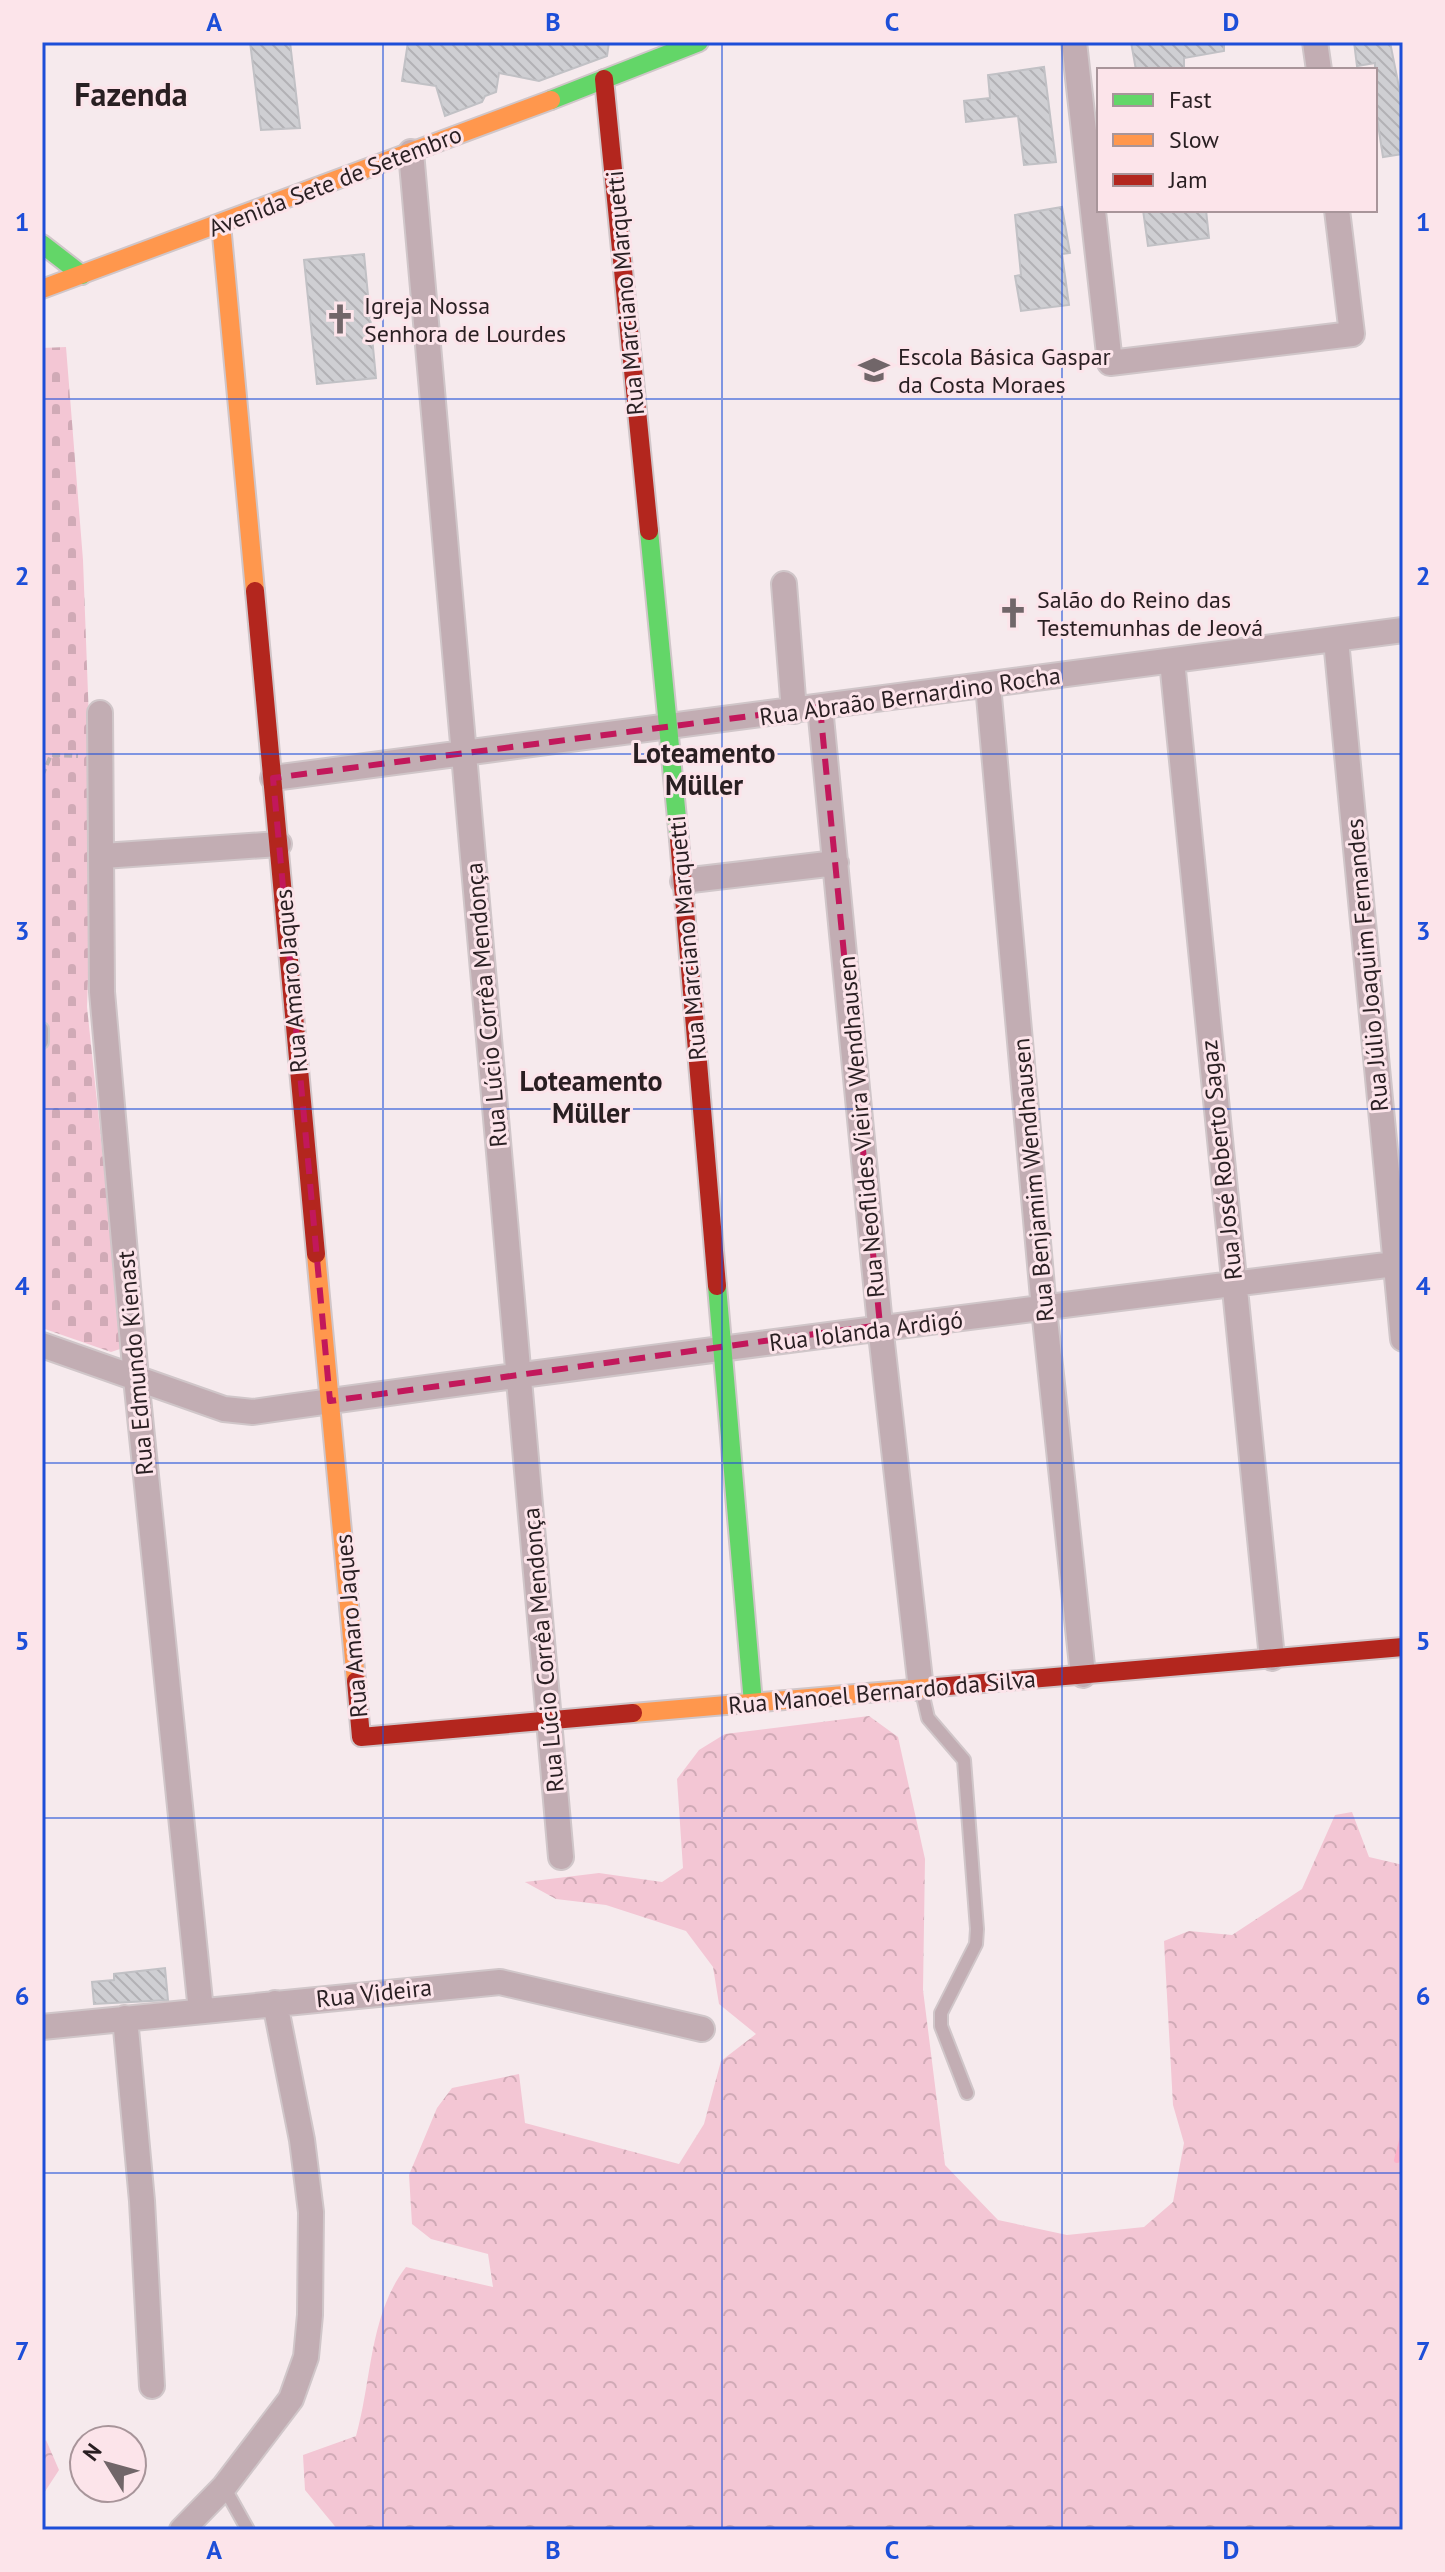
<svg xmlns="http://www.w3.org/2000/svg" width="1445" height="2572" font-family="'PT Sans',sans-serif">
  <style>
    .forest { fill: url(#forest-crowns) }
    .cemetery { fill: url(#cemetery-stones) }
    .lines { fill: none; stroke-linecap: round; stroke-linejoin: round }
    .stream { stroke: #fcb0c8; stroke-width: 6 }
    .building { fill: url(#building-back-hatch); stroke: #c1c1c5; stroke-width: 2 }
    .lane-casing { stroke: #d0c6c9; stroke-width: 16 }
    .street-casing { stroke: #d0c6c9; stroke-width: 28 }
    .fast-casing { stroke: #d0c6c9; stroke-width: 22 }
    .slow-casing { stroke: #d0c6c9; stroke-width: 22 }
    .jam-casing { stroke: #d0c6c9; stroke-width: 22 }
    .path { stroke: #beaeb3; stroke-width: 4; stroke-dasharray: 8 4; stroke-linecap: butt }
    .lane { stroke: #c2adb3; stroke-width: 12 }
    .street { stroke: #c2adb3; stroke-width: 24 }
    .fast { stroke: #63d668; stroke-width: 18 }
    .slow { stroke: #ff974d; stroke-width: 18 }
    .jam { stroke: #b3261e; stroke-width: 18 }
    .marked { fill: none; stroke: #c2185b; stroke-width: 6; stroke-dasharray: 16 10; stroke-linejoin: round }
    .grid { fill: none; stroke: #1d4ed8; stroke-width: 2; stroke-opacity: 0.55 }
    .labels { text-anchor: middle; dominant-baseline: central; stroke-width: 6; stroke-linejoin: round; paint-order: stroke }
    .street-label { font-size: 24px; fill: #291f22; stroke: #fce4ea }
    .poi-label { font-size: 24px; fill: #291f22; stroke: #fce4ea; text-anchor: start }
    .quarter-label { font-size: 28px; font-weight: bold; fill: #291f22; stroke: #fce4ea }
    .district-label { font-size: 32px; font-weight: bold; fill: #291f22; stroke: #fce4ea }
    .neatline { fill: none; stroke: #1d4ed8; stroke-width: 3 }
    .grid-label { font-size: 26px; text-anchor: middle; font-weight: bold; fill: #1d4ed8 }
  </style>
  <defs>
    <pattern id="forest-crowns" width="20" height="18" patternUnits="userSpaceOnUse" patternTransform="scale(2)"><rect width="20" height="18" fill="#f3c6d4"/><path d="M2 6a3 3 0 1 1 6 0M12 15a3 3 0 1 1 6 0" fill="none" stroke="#d0aab6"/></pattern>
    <pattern id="cemetery-stones" width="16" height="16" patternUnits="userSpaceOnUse" patternTransform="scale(2)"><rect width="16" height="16" fill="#f3c6d4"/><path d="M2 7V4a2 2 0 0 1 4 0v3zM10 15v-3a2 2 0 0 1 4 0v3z" fill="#d0aab6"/></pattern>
    <pattern id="building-back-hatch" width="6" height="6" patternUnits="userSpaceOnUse" patternTransform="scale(2)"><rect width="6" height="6" fill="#cfcfd3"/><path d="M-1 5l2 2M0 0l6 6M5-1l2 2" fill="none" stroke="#b2b1b5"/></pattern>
  </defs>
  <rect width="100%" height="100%" fill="#f6eaed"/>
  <path class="forest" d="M 869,1716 L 898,1737 L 925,1859 L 923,1990 L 945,2165 L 998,2220 L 1067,2235 L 1144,2227 L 1173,2202 L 1184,2143 L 1173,2105 L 1164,1941 L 1189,1931 L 1232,1935 L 1302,1889 L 1335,1815 L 1352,1812 L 1369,1857 L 1403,1865 L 1403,2530 L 338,2530 L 305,2490 L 303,2455 L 356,2436 C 372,2380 369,2315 406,2267 L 493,2287 L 488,2254 L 431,2239 L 412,2224 L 409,2175 L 437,2108 L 452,2088 L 519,2074 L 525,2123 L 679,2164 L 704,2124 L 721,2061 L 756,2034 L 719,2004 L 713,1967 L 686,1931 L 606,1905 L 556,1899 L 525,1882 L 599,1873 L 662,1882 L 683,1868 L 677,1779 L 699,1750 L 725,1734 Z
    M 46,2440 L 59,2470 L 42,2496 L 42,2445 Z"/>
  <path class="cemetery" d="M 66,347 L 83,560 L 93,828 L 87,1007 L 123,1348 L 111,1352 L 42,1328 L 42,348 Z"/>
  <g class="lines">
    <path class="stream" d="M 1397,2160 L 1403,2137"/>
  </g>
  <path class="building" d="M 250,42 L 290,42 L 300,128 L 261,130 Z
    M 408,42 L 609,42 L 607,56 L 539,81 L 499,73 L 496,92 L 485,96 L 482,102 L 445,116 L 436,86 L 402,81 Z
    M 1131,42 L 1224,42 L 1224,51 L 1184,58 L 1184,70 L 1136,70 Z
    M 1354,42 L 1390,42 L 1403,107 L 1403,154 L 1383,157 L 1375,105 L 1375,63 L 1357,66 Z
    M 1044,67 L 1056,162 L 1024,165 L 1018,116 L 966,122 L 964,101 L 990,98 L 988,75 Z
    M 1062,207 L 1070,253 L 1062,254 L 1069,305 L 1021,311 L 1015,276 L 1021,275 L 1015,215 Z
    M 1143,210 L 1206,210 L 1209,238 L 1148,246 Z
    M 364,254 L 376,378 L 317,384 L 304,260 Z
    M 165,1968 L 168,2000 L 94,2004 L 92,1982 L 114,1980 L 114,1974 Z"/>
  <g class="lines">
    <g class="lane-casing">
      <path id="lane" d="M 42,1029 L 42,1042
        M 922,1692 L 928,1718 L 964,1760 L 977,1929 L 976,1944 L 941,2013 L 941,2026 L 967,2093
        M 224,2487 L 248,2530"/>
    </g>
    <g class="street-casing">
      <path id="street" d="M 1074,42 L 1110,363 L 1352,334 L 1337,210
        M 1315,42 L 1319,70
        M 411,152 L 561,1857
        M 784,584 L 794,711
        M 1336,640 L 1403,1339
        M 1172,661 L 1272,1658
        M 988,685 L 1044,1309 L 1083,1675
        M 820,707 L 880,1325 L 921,1689
        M 100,713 L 102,992 L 136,1378 L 201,2011
        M 273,778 L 1403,630
        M 103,856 L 279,844
        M 683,881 L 836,863
        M 42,1345 L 224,1409 L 253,1412 C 636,1358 1019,1310 1403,1263
        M 125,2018 L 142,2201 L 152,2386
        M 42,2027 L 500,1982 L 702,2029
        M 182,2530 L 224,2487 L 291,2399 L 306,2357 L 310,2315 L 311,2212 L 302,2140 L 275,2003"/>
    </g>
    <g class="fast-casing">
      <path id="fast" d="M 551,100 L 699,42
        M 42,244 L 82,275
        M 649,531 L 679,839
        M 717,1286 L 753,1703"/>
    </g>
    <g class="slow-casing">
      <path id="slow" d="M 221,224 L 255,591
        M 42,289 L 551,100
        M 316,1254 L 356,1681
        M 633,1713 L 937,1687"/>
    </g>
    <g class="jam-casing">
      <path id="jam" d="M 604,79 L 649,531
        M 255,591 L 316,1254
        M 679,839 L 717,1286
        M 356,1681 L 361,1737 L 633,1713
        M 937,1687 L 1403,1647"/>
    </g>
    <path class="path" d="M 42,776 L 51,755 L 78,756"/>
    <use href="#lane" class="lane"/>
    <use href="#street" class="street"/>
    <use href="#fast" class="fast"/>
    <use href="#slow" class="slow"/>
    <use href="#jam" class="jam"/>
  </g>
  <path class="marked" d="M 820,707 L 880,1325 L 330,1401 L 273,778 Z"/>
  <path class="grid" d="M 383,42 L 383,2530M 722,42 L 722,2530M 1062,42 L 1062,2530M 42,399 L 1403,399M 42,754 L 1403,754M 42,1109 L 1403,1109M 42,1463 L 1403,1463M 42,1818 L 1403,1818M 42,2173 L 1403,2173"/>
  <defs>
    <g id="church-bare" transform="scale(2.4)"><path d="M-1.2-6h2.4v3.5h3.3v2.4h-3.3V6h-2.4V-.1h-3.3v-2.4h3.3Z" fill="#716669" stroke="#fce4ea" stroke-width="2.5" paint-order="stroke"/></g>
    <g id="school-bare" transform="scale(2.4)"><path d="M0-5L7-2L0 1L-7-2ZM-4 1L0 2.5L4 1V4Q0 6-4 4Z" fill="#716669" stroke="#fce4ea" stroke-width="2.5" paint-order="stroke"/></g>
  </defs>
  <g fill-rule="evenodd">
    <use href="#church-bare" x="340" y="319"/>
    <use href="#school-bare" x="874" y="370"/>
    <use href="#church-bare" x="1013" y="613"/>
  </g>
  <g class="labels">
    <g class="street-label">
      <text transform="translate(335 181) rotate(-21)">Avenida Sete de Setembro</text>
      <text transform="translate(625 293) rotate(-95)">Rua Marciano Marquetti</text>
      <text transform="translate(910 696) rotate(-8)">Rua Abraão Bernardino Rocha</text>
      <text transform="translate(687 938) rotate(-95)">Rua Marciano Marquetti</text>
      <text transform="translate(1367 965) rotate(-95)">Rua Júlio Joaquim Fernandes</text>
      <text transform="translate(291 981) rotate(-95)">Rua Amaro Jaques</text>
      <text transform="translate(486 1005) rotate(-95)">Rua Lúcio Corrêa Mendonça</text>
      <text transform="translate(861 1127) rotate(-95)">Rua Neoflides Vieira Wendhausen</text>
      <text transform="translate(1221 1160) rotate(-96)">Rua José Roberto Sagaz</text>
      <text transform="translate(1033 1180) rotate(-95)">Rua Benjamim Wendhausen</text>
      <text transform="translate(866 1331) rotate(-7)">Rua Iolanda Ardigó</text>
      <text transform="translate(135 1363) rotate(-95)">Rua Edmundo Kienast</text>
      <text transform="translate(351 1626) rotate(-95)">Rua Amaro Jaques</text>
      <text transform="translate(543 1650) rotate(-95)">Rua Lúcio Corrêa Mendonça</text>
      <text transform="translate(882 1692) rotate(-5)">Rua Manoel Bernardo da Silva</text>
      <text transform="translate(374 1993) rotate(-6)">Rua Videira</text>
    </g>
    <g class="poi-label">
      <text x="364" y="305">Igreja Nossa<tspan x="364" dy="28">Senhora de Lourdes</tspan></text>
      <text x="898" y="356">Escola Básica Gaspar<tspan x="898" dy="28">da Costa Moraes</tspan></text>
      <text x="1037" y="599">Salão do Reino das<tspan x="1037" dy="28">Testemunhas de Jeová</tspan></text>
    </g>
    <g class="quarter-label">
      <text x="704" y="752">Loteamento<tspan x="704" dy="32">Müller</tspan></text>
      <text x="591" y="1080">Loteamento<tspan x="591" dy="32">Müller</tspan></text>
    </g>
    <g class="district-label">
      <text x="131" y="94">Fazenda</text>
    </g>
  </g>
  <rect width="1445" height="2572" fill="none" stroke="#fce4ea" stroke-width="88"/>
  <rect x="1097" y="68" width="280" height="144" fill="#fce4ea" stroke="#a8959a" stroke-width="2"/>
  <rect x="1113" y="94" width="40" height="12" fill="#63d668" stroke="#a8959a" stroke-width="2"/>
  <text x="1169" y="108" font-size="24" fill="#291f22">Fast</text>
  <rect x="1113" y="134" width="40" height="12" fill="#ff974d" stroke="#a8959a" stroke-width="2"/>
  <text x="1169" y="148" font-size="24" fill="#291f22">Slow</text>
  <rect x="1113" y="174" width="40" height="12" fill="#b3261e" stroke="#a8959a" stroke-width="2"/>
  <text x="1169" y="188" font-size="24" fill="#291f22">Jam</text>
  <g transform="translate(108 2464) rotate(307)"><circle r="38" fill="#fce4ea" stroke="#a8959a" stroke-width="2"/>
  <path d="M0-6L14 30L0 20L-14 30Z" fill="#716669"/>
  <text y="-12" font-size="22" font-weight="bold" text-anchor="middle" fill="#291f22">N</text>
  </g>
  <rect x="44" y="44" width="1357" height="2484" class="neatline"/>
  <g class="grid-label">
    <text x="214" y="31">A</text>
    <text x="553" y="31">B</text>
    <text x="892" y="31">C</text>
    <text x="1231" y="31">D</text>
    <text x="22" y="231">1</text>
    <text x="1423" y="231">1</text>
    <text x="22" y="585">2</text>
    <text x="1423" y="585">2</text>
    <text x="22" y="940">3</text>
    <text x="1423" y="940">3</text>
    <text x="22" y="1295">4</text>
    <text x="1423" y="1295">4</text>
    <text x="22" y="1650">5</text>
    <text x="1423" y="1650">5</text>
    <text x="22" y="2005">6</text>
    <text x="1423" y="2005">6</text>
    <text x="22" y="2360">7</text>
    <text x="1423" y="2360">7</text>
    <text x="214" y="2559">A</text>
    <text x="553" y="2559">B</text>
    <text x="892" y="2559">C</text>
    <text x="1231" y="2559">D</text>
  </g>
</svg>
